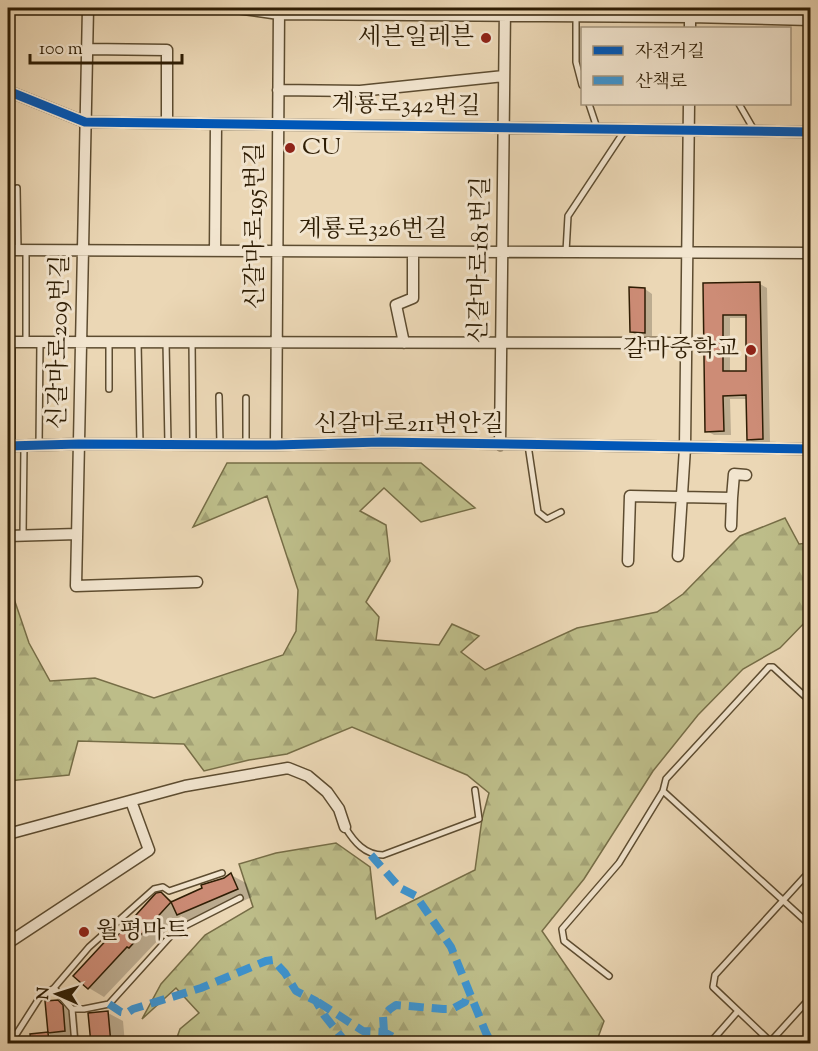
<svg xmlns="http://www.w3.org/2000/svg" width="818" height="1051" font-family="'Sorts Mill Goudy','Noto Serif KR',serif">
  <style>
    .forest { fill: url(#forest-firs); stroke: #766d46; stroke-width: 1.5 }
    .shadow { fill: #0003; fill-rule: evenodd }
    .building { fill: #cd8c76; stroke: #2e1d04; stroke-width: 1.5; fill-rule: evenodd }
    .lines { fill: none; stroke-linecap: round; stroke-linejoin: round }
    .service-casing { stroke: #5d4c30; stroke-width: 8 }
    .minor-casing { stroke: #5d4c30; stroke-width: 13 }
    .service { stroke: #f2e5cf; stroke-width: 5 }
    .minor { stroke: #f2e5cf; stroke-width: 10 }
    .quiet { stroke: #3c94d1; stroke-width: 8; stroke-dasharray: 15 8; stroke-linecap: butt }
    .cycleway-casing { stroke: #f2e5cf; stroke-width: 13 }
    .cycleway { stroke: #0057b8; stroke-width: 9 }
    .poi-dot { fill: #8f2418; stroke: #f2e5cf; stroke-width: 2 }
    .labels { text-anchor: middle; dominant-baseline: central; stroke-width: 6; stroke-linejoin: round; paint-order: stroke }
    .poi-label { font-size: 24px; fill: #2e1d04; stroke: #f2e5cf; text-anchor: end }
    .street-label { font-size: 24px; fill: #2e1d04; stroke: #f2e5cf }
  </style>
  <defs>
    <pattern id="forest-firs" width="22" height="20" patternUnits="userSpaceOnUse" patternTransform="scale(1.5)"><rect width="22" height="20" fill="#bdbd89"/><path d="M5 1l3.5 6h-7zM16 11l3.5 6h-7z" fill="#a3a275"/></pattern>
  </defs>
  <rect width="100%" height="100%" fill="#ebd7b5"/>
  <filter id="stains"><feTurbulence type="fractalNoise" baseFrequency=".00333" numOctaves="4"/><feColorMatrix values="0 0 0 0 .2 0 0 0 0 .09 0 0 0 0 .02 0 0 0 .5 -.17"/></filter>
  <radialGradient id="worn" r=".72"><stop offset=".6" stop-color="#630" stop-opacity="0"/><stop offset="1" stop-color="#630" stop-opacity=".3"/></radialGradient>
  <path class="forest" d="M 227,463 L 421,463 L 475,508 L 421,522 L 384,488 L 360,511 L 386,525 L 390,561 L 366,602 L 379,617 L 376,640 L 439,645 L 452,624 L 479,636 L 461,652 L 485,670 L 577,628 L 657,612 L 683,594 L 740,536 L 785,518 L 799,544 L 810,543 L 810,617 L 780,648 L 743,669 L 698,715 L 653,771 L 584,879 L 542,931 L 604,1021 L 596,1043 L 175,1043 L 180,1029 L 199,1013 L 176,988 L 142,1019 L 161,984 L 205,935 L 253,907 L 239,864 L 276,853 L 336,843 L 370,867 L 376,919 L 475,870 L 482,819 L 489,793 L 467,775 L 352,727 L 287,754 L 249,760 L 204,771 L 184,744 L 78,741 L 69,775 L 8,781 L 8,581 L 29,643 L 50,681 L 95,678 L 154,698 L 283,655 L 296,631 L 298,590 L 267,496 L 193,527 Z"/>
  <path class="shadow" d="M 760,284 L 767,288 L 770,443 L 755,443 L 748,439 L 747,399 L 730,399 L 731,435 L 714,435 L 707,431 L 704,285 ZM 730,318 L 747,318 L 748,373 L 730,373 Z
    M 645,289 L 652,294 L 652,336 L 638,336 L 631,332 Z
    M 231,875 L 246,883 L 252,897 L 193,923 L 181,916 L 104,997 L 89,988 L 117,938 L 161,894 L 174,902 Z
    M 57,1001 L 73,1010 L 77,1015 L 79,1039 L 63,1039 L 63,1044 L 33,1044 L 48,1034 L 50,1035 L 47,1002 Z
    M 108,1013 L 123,1021 L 125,1044 L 92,1044 Z"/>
  <path class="building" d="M 760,282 L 763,439 L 747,440 L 746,395 L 723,396 L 724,431 L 705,432 L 703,283 ZM 723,315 L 746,315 L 746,371 L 723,371 Z
    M 629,287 L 645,288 L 645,333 L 630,332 Z
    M 231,873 L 238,889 L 177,915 L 171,902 L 129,948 L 127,947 L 88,989 L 73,976 L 112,934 L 116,937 L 156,893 L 161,892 L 171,902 L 202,888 L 201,885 L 224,878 Z
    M 58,1000 L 63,1005 L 65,1031 L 48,1033 L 45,1001 Z
    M 108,1011 L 111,1044 L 91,1044 L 88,1013 Z
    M 48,1032 L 49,1044 L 31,1044 L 30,1034 Z"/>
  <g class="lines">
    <g class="service-casing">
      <path id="service" d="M 576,16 L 576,62 L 582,85
        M 598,17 L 598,8
        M 589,104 L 597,128
        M 739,104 L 754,130
        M 17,188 L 18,250
        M 566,252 L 568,216 L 625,130
        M 26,342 L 26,251
        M 138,342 L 140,444
        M 166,342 L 168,444
        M 192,342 L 193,444
        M 109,343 L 109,389
        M 219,396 L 220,445
        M 246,445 L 246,398
        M 528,445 L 538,512 L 547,519 L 561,512
        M 12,446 L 12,342
        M 39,446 L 40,342
        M 23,535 L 24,446
        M 810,701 L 773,667 L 769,667 L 666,779 L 663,791 L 810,925
        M 345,827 C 354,842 365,855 383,855 L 479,819 L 475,790
        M 609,976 L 564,941 L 562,929 L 619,863 L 663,791
        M 54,988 L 72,1009
        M 771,1041 L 810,998
        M 10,1044 L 40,997 L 54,988 L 89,947 L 154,889 L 163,887 L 169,891 L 222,873
        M 75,1044 L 72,1009 L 84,1009 L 109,1004 L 175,931 L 240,898
        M 709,1044 L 738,1011
        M 773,1044 L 713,987 L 715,975 L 810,871"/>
    </g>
    <g class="minor-casing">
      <path id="minor" d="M 88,8 L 76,586 L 197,582
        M 236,8 L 279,14 L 690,17 L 810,20
        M 690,28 L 690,8
        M 87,49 L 167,50 L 167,123
        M 278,90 L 360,91 L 504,76
        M 8,91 L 85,122 L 810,132
        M 8,250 L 810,253
        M 215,251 L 216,124
        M 8,342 L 686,343
        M 404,343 L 396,305 L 413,298 L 413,252
        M 276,445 L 279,10
        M 500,445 L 505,8
        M 8,446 L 79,444 L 276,445 L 380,442 L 810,449
        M 731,526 L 732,498
        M 8,536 L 77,534
        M 678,556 L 685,448 L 689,104
        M 628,561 L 630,496 L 732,498 L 734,474 L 746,475
        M 8,834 L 185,786 L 288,768 L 308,776 L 327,792 L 339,809 L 345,827
        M 8,943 L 149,850 L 131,801"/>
    </g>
    <use href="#service" class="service"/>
    <use href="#minor" class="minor"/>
    <path class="quiet" d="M 371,855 L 400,888 L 416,896 L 451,947 L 486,1033 L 492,1044
      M 318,1002 L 363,1031 L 384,1032 L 395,1038 L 397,1044
      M 109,1004 L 121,1012 L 127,1013 L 133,1009 L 201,988 L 266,961 L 273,960 L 285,973 L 296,991 L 316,1001 L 324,1015 L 347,1044
      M 384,1032 L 383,1016 L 390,1009 L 396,1005 L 443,1009 L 452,1009 L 465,1002 L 469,990"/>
    <g class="cycleway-casing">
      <path id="cycleway" d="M 8,91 L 85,122 L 810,132
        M 8,446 L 79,444 L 276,445 L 380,442 L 810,449"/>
    </g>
    <use href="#cycleway" class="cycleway"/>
  </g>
  <g class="poi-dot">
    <circle cx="486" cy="38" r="6"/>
    <circle cx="290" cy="148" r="6"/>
    <circle cx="751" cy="350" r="6"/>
    <circle cx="84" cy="932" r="6"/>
  </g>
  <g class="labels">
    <g class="poi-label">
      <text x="474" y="38">세븐일레븐</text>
      <text x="302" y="148" text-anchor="start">CU</text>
      <text x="739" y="350">갈마중학교</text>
      <text x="96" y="932" text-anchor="start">월평마트</text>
    </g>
    <g class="street-label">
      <text transform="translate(406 106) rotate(1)">계룡로342번길</text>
      <text transform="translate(256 226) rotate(-90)">신갈마로195번길</text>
      <text x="373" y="230">계룡로326번길</text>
      <text transform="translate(481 260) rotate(-89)">신갈마로181번길</text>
      <text transform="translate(60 342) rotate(-89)">신갈마로209번길</text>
      <text x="409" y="425">신갈마로211번안길</text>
    </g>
  </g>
  <rect width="818" height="1051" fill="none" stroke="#ebd7b5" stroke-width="30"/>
  <rect x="9" y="9" width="800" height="1033" fill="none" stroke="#2e1d04" stroke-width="3"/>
  <rect x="15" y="15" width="788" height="1021" fill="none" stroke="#2e1d04" stroke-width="1.5"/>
  <rect x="581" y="27" width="210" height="78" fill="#f2e5cf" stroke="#a4957e" stroke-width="1.5"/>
  <rect x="593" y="46" width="30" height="9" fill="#0057b8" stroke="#a4957e" stroke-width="1.5"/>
  <text x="635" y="57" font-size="18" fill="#2e1d04">자전거길</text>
  <rect x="593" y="76" width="30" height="9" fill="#3c94d1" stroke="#a4957e" stroke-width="1.5"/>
  <text x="635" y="87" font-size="18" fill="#2e1d04">산책로</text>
  <g transform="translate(57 994) rotate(273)" stroke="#f2e5cf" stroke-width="4.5" paint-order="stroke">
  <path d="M0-4.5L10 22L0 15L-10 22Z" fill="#2e1d04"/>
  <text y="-9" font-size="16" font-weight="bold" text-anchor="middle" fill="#2e1d04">N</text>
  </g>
  <path d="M30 54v9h152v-9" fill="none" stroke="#2e1d04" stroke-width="3"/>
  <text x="39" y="54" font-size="18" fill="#2e1d04" stroke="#f2e5cf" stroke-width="4.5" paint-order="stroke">100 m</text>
  <rect width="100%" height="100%" filter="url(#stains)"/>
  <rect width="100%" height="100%" fill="url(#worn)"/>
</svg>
